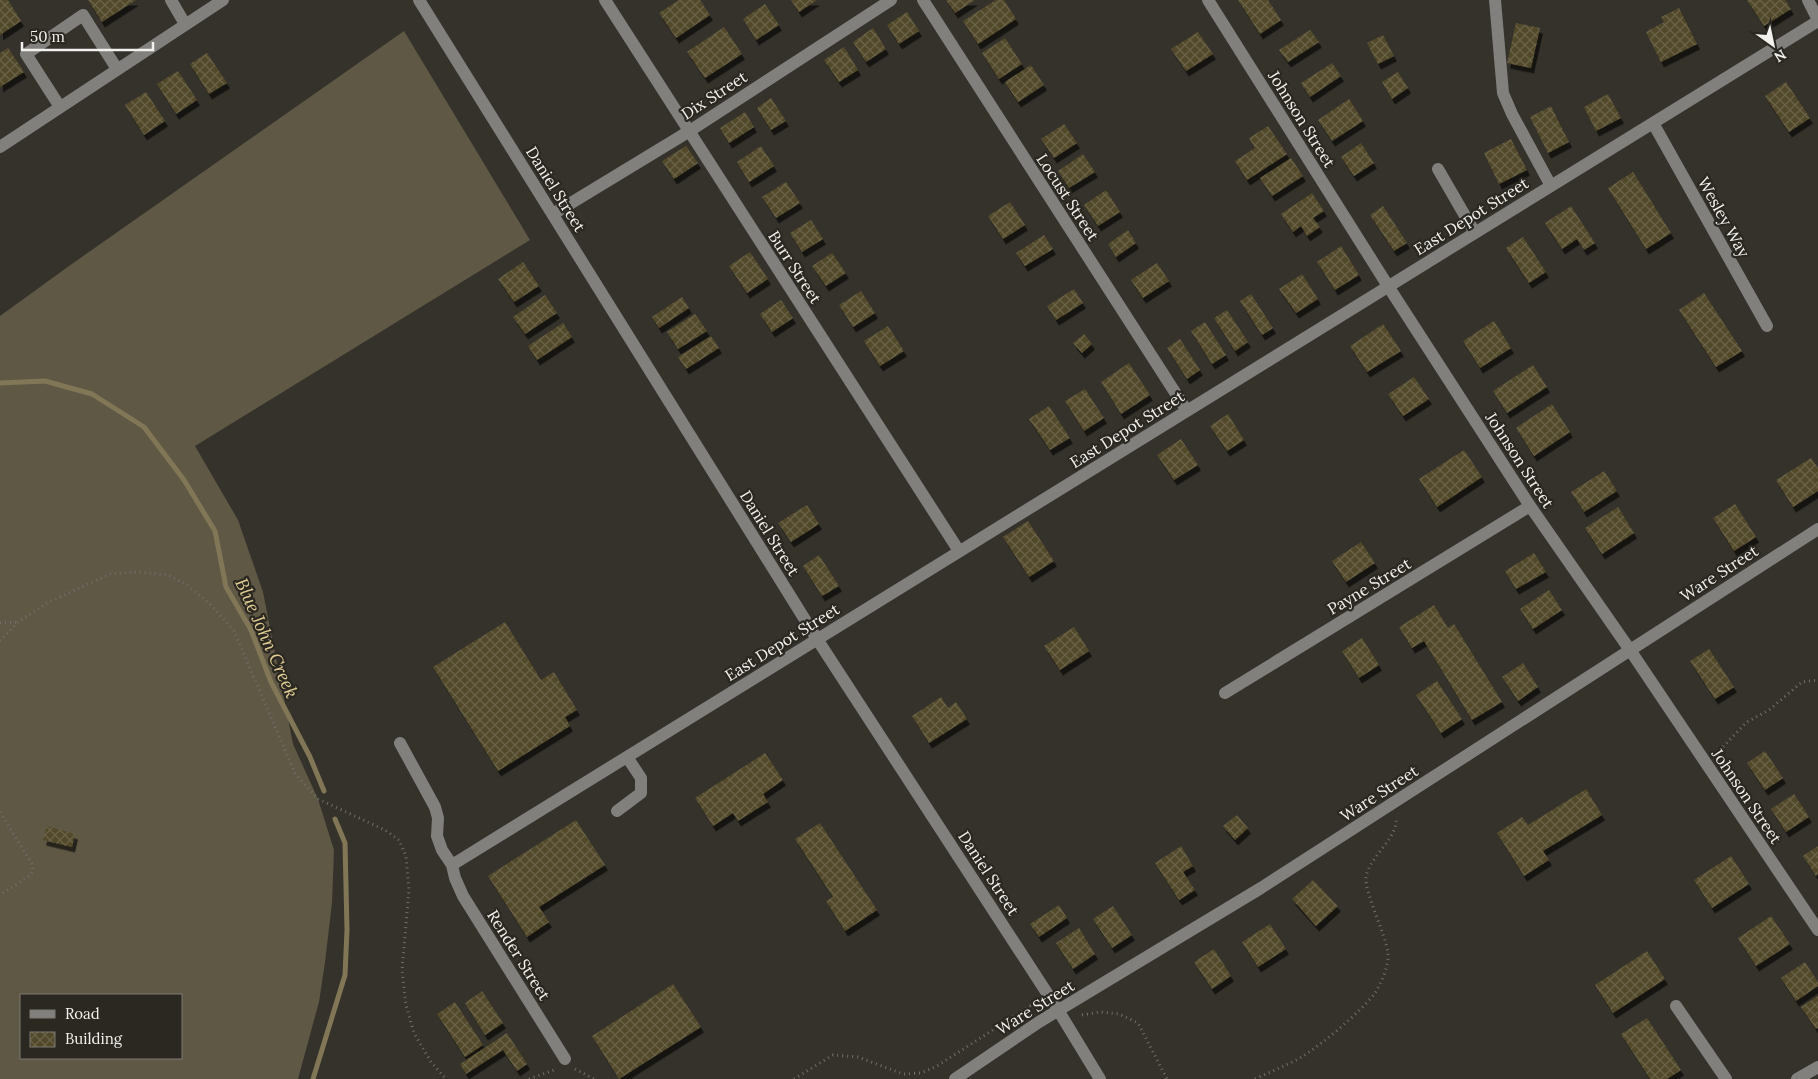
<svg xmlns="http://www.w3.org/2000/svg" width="1818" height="1079" font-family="Lora,serif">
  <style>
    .pitch { fill: #5e5845; fill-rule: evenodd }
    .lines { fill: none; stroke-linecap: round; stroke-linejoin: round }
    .stream { stroke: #817757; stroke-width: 5 }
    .building { fill: url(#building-cross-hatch); filter: url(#shadow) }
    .path { stroke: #716f69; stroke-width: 3; stroke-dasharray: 1 4; stroke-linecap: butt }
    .minor { stroke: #81807d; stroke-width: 12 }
    .labels { text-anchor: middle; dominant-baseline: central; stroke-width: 4.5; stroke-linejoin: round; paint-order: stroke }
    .street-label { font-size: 16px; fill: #f3f1ed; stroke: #2a2821 }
    .water-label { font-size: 18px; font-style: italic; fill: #decc92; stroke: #2a2821 }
  </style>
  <defs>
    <pattern id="building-cross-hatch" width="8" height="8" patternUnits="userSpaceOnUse" patternTransform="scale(1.25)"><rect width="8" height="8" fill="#514829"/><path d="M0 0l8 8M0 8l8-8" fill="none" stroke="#6a6348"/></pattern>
    <filter id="shadow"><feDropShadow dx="3" dy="5.5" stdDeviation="0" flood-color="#0009"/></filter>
  </defs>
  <rect width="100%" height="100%" fill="#34322b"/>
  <path class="pitch" d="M 404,31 L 530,240 L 195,446 L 238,520 L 263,592 L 293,744 L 318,799 L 334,850 L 332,903 L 325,962 L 319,1002 L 298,1079 L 0,1079 L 0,316 L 69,266 ZM 21,995 L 181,995 L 181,1058 L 21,1058 Z"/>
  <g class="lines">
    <path class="stream" d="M 0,383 L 45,381 L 92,394 L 144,427 L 184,480 L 215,531 L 226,587 L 251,630 L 271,682 L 310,757 L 324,791
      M 313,1079 L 345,975 L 347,930 L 345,843 L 335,819"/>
  </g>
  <path class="building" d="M 0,0 L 8,0 L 21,21 L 0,35 Z
    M 88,0 L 136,0 L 102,22 Z
    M 679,0 L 700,0 L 710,15 L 676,38 L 659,13 Z
    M 791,0 L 817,0 L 799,12 Z
    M 946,0 L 975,0 L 955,13 Z
    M 996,0 L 1004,0 L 1016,19 L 978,44 L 963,21 Z
    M 1238,0 L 1268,0 L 1281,20 L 1260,34 Z
    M 1747,0 L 1785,0 L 1791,9 L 1764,26 Z
    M 765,4 L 779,25 L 756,40 L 743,19 Z
    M 1679,8 L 1697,44 L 1661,62 L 1646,32 L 1664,22 L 1661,17 Z
    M 907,12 L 919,31 L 899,44 L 887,25 Z
    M 1516,23 L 1540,28 L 1531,68 L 1507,63 Z
    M 724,27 L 742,54 L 705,78 L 687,52 Z
    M 873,28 L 886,49 L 866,62 L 853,42 Z
    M 1310,30 L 1319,42 L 1288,62 L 1279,50 Z
    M 1198,32 L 1213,54 L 1186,71 L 1171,49 Z
    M 1383,35 L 1394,56 L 1378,64 L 1367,43 Z
    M 1005,38 L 1022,64 L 999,79 L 982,53 Z
    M 844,47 L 858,70 L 839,82 L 824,60 Z
    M 8,48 L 24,72 L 0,87 L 0,53 Z
    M 207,53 L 227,83 L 209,94 L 190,64 Z
    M 1332,63 L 1341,76 L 1310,97 L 1301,83 Z
    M 1031,65 L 1044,85 L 1018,102 L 1005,82 Z
    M 178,71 L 197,100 L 176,114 L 157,84 Z
    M 1398,72 L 1408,88 L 1392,99 L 1382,82 Z
    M 1786,82 L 1810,118 L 1789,132 L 1765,96 Z
    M 146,92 L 165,121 L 144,135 L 125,105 Z
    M 1608,94 L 1621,118 L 1596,131 L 1584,107 Z
    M 771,98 L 786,121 L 771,130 L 757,108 Z
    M 1349,99 L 1363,121 L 1332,141 L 1318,120 Z
    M 1551,106 L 1569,142 L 1548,153 L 1530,117 Z
    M 745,112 L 754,127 L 729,143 L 720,128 Z
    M 1064,124 L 1077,143 L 1054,158 L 1041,139 Z
    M 1268,126 L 1287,154 L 1247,180 L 1235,161 L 1255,148 L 1249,138 Z
    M 1511,139 L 1527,170 L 1499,184 L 1484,153 Z
    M 1361,143 L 1374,163 L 1354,176 L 1341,157 Z
    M 686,146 L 698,163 L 674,179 L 662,161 Z
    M 761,146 L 774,166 L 749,182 L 737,162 Z
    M 1083,154 L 1095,172 L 1069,188 L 1058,171 Z
    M 1291,158 L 1303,176 L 1272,196 L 1260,178 Z
    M 1633,172 L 1671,233 L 1646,249 L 1608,188 Z
    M 786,182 L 800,203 L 776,218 L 762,197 Z
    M 1106,190 L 1120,212 L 1098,226 L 1084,205 Z
    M 1312,193 L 1324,211 L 1313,218 L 1320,227 L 1307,236 L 1301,226 L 1293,232 L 1281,214 Z
    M 1010,202 L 1025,225 L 1003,239 L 988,216 Z
    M 1383,206 L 1407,243 L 1394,251 L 1370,215 Z
    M 1571,206 L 1595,243 L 1584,250 L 1577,239 L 1562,249 L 1545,223 Z
    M 811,220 L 823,239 L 802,252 L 790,233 Z
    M 1128,230 L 1136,243 L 1116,257 L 1108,244 Z
    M 1044,235 L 1053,249 L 1025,266 L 1016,253 Z
    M 1523,237 L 1546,272 L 1529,283 L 1506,248 Z
    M 1341,246 L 1359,275 L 1335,290 L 1317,262 Z
    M 750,252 L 768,279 L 747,293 L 729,266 Z
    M 832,253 L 846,273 L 826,286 L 812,266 Z
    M 523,262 L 539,286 L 514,302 L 498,279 Z
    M 1157,263 L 1169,281 L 1143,298 L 1131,280 Z
    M 1302,274 L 1318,299 L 1296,313 L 1279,289 Z
    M 1074,289 L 1083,303 L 1056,320 L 1047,306 Z
    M 861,291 L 875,313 L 853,327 L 839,305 Z
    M 1704,293 L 1742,351 L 1716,367 L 1679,310 Z
    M 1251,294 L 1273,328 L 1262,335 L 1240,301 Z
    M 545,295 L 557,313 L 525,334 L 513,317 Z
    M 682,297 L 689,308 L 659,328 L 652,317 Z
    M 781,300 L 793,318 L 772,332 L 760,314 Z
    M 1227,310 L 1248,342 L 1235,351 L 1214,318 Z
    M 695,314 L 707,331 L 678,349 L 667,332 Z
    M 1494,321 L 1511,348 L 1480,368 L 1463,341 Z
    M 1205,322 L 1226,355 L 1212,364 L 1191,331 Z
    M 563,323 L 572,337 L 537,360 L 528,346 Z
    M 1383,324 L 1401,351 L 1367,372 L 1350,346 Z
    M 888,326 L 904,351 L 880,366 L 864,341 Z
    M 1084,334 L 1092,344 L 1082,353 L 1073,343 Z
    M 711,336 L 719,348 L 686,369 L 678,357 Z
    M 1180,339 L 1200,370 L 1187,379 L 1167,348 Z
    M 1129,363 L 1150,395 L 1121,414 L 1101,382 Z
    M 1533,365 L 1547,387 L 1507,413 L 1493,391 Z
    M 1414,377 L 1429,399 L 1403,416 L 1388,394 Z
    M 1085,389 L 1104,418 L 1084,431 L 1065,401 Z
    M 1552,404 L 1570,432 L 1534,456 L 1516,428 Z
    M 1049,406 L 1070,438 L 1050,450 L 1029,419 Z
    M 1228,414 L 1244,440 L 1227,451 L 1210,426 Z
    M 1181,439 L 1198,465 L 1174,480 L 1157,455 Z
    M 1464,450 L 1482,477 L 1437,507 L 1419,479 Z
    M 1811,458 L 1818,468 L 1818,491 L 1793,507 L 1776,480 Z
    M 1604,471 L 1617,491 L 1584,512 L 1571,492 Z
    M 1735,504 L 1756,537 L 1734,551 L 1713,518 Z
    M 807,505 L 819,524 L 791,542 L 778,523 Z
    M 1618,507 L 1634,533 L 1602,554 L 1585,528 Z
    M 1028,521 L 1054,561 L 1029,577 L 1003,537 Z
    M 1361,542 L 1375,563 L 1346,582 L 1332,561 Z
    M 1534,553 L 1546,572 L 1516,589 L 1505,571 Z
    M 819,555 L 839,586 L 822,596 L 803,566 Z
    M 1549,590 L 1562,610 L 1533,629 L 1520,609 Z
    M 1434,605 L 1448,628 L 1454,624 L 1502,702 L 1472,720 L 1424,641 L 1412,648 L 1399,627 Z
    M 505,622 L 541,680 L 554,672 L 577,710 L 565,717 L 570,726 L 498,771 L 433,667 Z
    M 1074,627 L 1089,651 L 1060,670 L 1044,646 Z
    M 1362,638 L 1379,665 L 1359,678 L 1342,651 Z
    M 1709,649 L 1734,687 L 1715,699 L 1690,661 Z
    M 1523,663 L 1538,687 L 1518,701 L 1502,677 Z
    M 1437,681 L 1462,719 L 1441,733 L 1416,695 Z
    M 941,697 L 948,708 L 956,702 L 967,719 L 929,743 L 912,716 Z
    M 1765,751 L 1783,778 L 1765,790 L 1747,763 Z
    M 765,753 L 783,780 L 763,794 L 768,802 L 738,821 L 733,813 L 713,826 L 695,798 Z
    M 1586,789 L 1602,815 L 1543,851 L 1549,860 L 1524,876 L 1497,833 L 1522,817 L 1528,825 Z
    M 1794,794 L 1809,817 L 1786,832 L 1771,809 Z
    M 1237,815 L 1248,828 L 1235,840 L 1223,826 Z
    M 576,820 L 605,865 L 539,907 L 549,922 L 527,937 L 488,876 Z
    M 820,823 L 877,910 L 845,931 L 826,901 L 833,897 L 795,839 Z
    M 47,826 L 75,834 L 72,847 L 43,840 Z
    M 1181,846 L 1193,866 L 1183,872 L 1195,890 L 1179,900 L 1155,863 Z
    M 1818,846 L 1818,874 L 1816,876 L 1803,856 Z
    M 1731,856 L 1749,884 L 1712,908 L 1694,880 Z
    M 1313,880 L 1338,906 L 1316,926 L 1292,899 Z
    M 1059,905 L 1067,918 L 1039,937 L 1030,924 Z
    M 1113,906 L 1132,935 L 1112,948 L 1093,919 Z
    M 1771,916 L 1790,944 L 1756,966 L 1738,938 Z
    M 1270,924 L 1286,949 L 1258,967 L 1242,942 Z
    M 1079,928 L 1095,954 L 1073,969 L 1056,943 Z
    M 1214,949 L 1231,976 L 1212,989 L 1194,962 Z
    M 1647,951 L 1665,979 L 1613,1013 L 1595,985 Z
    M 1805,962 L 1818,982 L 1818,986 L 1796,1001 L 1781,978 Z
    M 673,984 L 701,1027 L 619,1079 L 592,1036 Z
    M 482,991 L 503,1023 L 485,1035 L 465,1003 Z
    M 1818,996 L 1818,1028 L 1816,1029 L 1801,1007 Z
    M 455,1002 L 483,1045 L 465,1057 L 437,1014 Z
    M 1647,1018 L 1681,1070 L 1667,1079 L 1650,1079 L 1621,1034 Z
    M 507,1033 L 527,1064 L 517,1071 L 503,1050 L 466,1074 L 460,1064 Z"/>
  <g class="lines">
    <path class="path" d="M 0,623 L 18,622
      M 0,641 L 18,622 L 47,603 L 110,574 L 137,572 L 168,575 L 187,585 L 213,607 L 234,631 L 295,773 L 318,799 L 385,830 L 399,840 L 406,856 L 409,890 L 402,970 L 406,1005 L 414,1033 L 431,1062 L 446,1079
      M 1716,754 L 1747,722 L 1769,710 L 1802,682 L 1818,680
      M 0,812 L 32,864 L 33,871 L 31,875 L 0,895
      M 1082,1015 L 1100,1012 L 1119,1014 L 1138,1023 L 1167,1079
      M 575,1069 L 594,1079
      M 529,1079 L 557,1069
      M 794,1079 L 833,1055 L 858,1057 L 903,1074 L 921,1073 L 937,1066 L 1030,1006 L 1032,1010
      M 1255,1079 C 1270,1072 1285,1066 1300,1058 C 1322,1044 1359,1014 1375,993 C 1381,984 1389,965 1388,954 C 1386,934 1364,892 1366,877 C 1370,855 1399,838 1396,817"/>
    <path class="minor" d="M 171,0 L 185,24
      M 419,0 L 817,639 L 1058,1010 L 1100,1079
      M 605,0 L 959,551
      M 923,0 L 1187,411
      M 1208,0 L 1388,286 L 1530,506 L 1630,650 L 1818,930
      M 1495,0 L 1503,93 L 1512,114 L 1551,186
      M 1808,0 L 1818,20
      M 60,107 L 26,54 L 83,15 L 117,69
      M 1653,123 L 1767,326
      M 0,147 L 223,0
      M 1438,169 L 1475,233
      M 553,214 L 688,132 L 891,0
      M 1225,693 L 1530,506
      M 400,743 L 435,807 L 438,818 L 437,836 L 442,850 L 452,865 L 455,878 L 463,896 L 565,1059
      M 617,811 L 641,793 L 641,778 L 627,757
      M 452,865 L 1818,21
      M 1676,1006 L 1726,1079
      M 955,1079 L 1039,1022 L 1261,888 L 1818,529
      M 1797,1079 L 1818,1067"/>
  </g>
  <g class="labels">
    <g class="street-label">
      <text transform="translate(714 95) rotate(-33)">Dix Street</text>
      <text transform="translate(1302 119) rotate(58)">Johnson Street</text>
      <text transform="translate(556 189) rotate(58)">Daniel Street</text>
      <text transform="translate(1068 197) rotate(57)">Locust Street</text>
      <text transform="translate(1471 216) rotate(-32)">East Depot Street</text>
      <text transform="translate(1724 217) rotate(61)">Wesley Way</text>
      <text transform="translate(795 267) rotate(57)">Burr Street</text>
      <text transform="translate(1127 429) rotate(-32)">East Depot Street</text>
      <text transform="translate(1520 460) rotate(57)">Johnson Street</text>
      <text transform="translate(770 533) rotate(58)">Daniel Street</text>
      <text transform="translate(1719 573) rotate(-33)">Ware Street</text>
      <text transform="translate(1369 586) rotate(-31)">Payne Street</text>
      <text transform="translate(782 642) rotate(-32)">East Depot Street</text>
      <text transform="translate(1379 793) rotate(-33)">Ware Street</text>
      <text transform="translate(1747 796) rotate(56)">Johnson Street</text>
      <text transform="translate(989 873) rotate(57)">Daniel Street</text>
      <text transform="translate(519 955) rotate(58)">Render Street</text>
      <text transform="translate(1035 1007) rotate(-32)">Ware Street</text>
    </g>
    <g class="water-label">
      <text transform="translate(267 638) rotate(66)">Blue John Creek</text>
    </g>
  </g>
  <rect x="20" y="994" width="162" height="65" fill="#2a2821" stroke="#7a7873"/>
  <rect x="30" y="1010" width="25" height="8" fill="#81807d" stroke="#7a7873"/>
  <text x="65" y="1019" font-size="15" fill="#f3f1ed">Road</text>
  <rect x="30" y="1032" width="25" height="15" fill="url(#building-cross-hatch)" stroke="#7a7873"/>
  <text x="65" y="1044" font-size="15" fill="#f3f1ed">Building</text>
  <g transform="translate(1773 45) rotate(147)" stroke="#2a2821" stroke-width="4" paint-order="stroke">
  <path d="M0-4L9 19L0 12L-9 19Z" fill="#f3f1ed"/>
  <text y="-8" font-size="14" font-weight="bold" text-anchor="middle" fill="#f3f1ed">N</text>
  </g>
  <path d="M22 42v8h131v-8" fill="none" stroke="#f3f1ed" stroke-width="2.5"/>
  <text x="30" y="42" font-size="15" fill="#f3f1ed" stroke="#2a2821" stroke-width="4" paint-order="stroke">50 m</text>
</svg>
